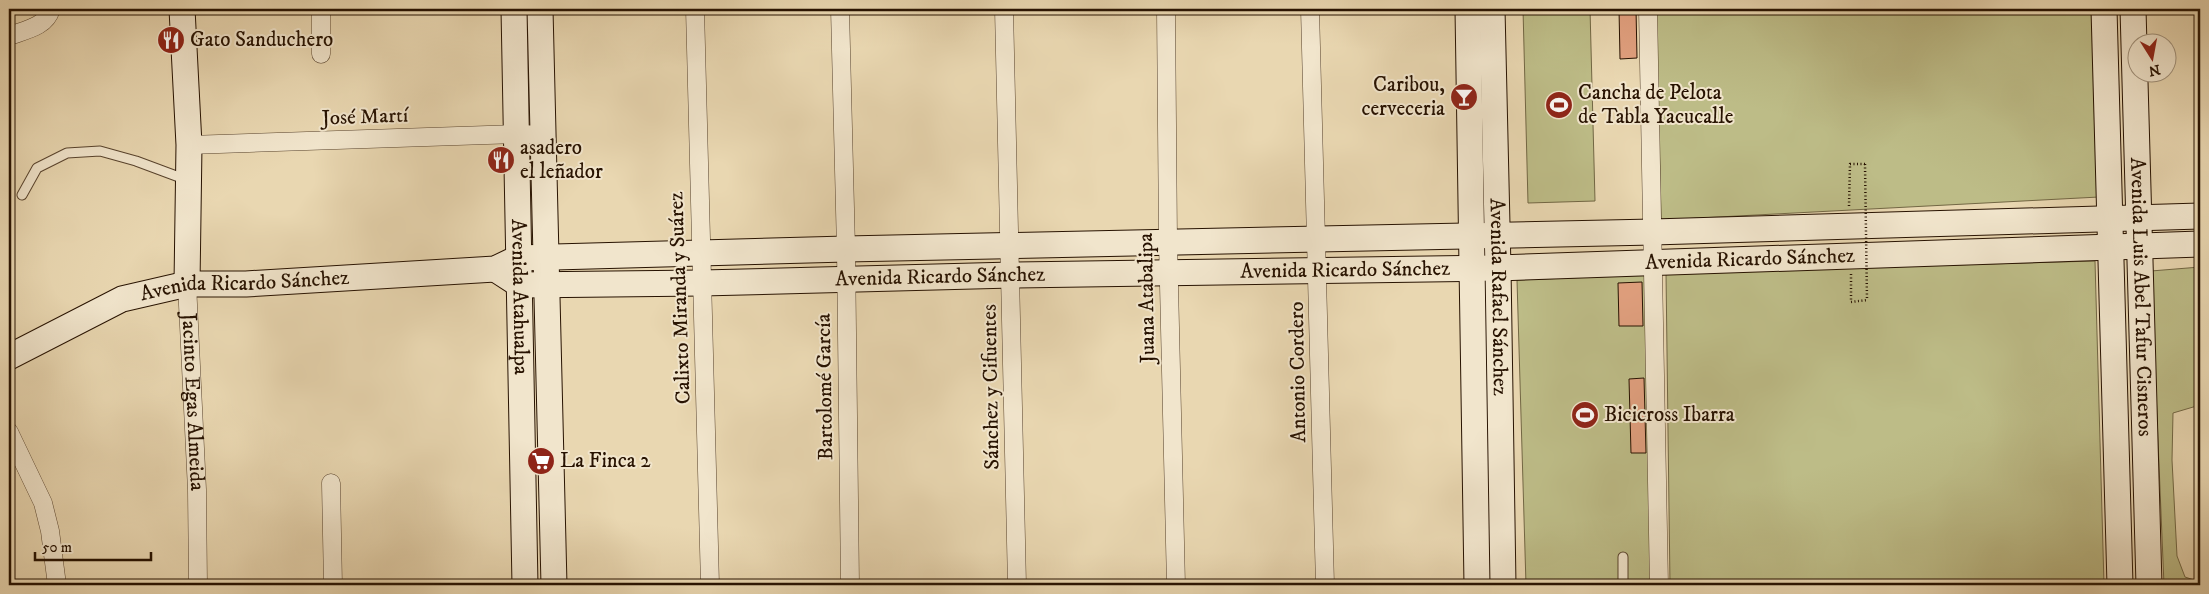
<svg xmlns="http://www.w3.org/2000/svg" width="2209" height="594" font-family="'IM FELL DW Pica',serif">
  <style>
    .green { fill: #bdbc87; stroke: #726744 }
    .building { fill: #e1a07f; stroke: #271201 }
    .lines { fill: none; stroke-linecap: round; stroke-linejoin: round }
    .lane-casing { stroke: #58432d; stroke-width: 11 }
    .street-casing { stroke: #58432d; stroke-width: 19 }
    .secondary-casing { stroke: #271201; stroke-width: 27 }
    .path { stroke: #271201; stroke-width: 2.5; stroke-dasharray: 1 2.5; stroke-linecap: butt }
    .lane { stroke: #f1e5cc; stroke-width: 9 }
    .street { stroke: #f1e5cc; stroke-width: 18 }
    .secondary { stroke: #f1e5cc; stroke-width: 25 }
    .path-bridge { stroke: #271201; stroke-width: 2.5; stroke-dasharray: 1 2.5; stroke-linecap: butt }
    .labels { text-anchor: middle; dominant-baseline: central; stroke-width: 4; stroke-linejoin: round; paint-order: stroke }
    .poi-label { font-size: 21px; fill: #271201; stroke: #f1e5cc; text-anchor: start }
    .street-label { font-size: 21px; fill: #271201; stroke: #f1e5cc }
  </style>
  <rect width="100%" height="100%" fill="#e9d7b1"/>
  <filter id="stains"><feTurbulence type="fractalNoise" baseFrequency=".004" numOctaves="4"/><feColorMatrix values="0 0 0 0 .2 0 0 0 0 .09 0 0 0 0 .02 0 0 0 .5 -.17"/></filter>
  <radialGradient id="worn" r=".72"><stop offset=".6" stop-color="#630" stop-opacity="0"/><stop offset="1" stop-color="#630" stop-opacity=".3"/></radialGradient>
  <path class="green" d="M 1523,9 L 1590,9 L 1595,201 L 1528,203 Z
    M 1656,9 L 2096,9 L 2099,197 L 1661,220 Z
    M 2095,261 L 2104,585 L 1670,585 L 1666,273 Z
    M 2200,267 L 2200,405 L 2173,413 L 2172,460 L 2177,556 L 2185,577 L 2200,582 L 2200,585 L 2164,585 L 2151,271 Z
    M 1645,275 L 1653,585 L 1526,585 L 1517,280 Z"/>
  <path class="building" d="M 1619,9 L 1636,9 L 1637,58 L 1620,59 Z
    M 1642,282 L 1643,326 L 1619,326 L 1618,283 Z
    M 1644,378 L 1646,453 L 1631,453 L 1629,379 Z"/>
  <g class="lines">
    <g class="lane-casing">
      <path id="lane" d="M 22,195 L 37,168 L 67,153 L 100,151 L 136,161 L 187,180
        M 1623,557 L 1623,585"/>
    </g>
    <g class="street-casing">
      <g id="street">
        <path d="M 695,9 L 710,585"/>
        <path d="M 840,9 L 846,249 L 850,585"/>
        <path d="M 1004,9 L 1017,585"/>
        <path d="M 1166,9 L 1168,242 L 1176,585"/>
        <path d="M 1310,9 L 1325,585"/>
        <path d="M 1648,9 L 1659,585"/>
        <path d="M 9,36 C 25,30 46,27 51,9"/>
        <path d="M 321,54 L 321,9"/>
        <path d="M 189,145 L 518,134 L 543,135"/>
        <path id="s1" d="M 187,284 L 197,490 L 198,585"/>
        <path d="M 9,432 L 43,503 L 50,531 L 57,585"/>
        <path d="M 331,483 L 333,585"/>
      </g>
    </g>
    <g class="secondary-casing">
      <g id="secondary">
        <path d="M 182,9 L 189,145 L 187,284"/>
        <path id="s2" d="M 514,9 L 525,585"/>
        <path d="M 540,9 L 554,585"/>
        <path d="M 1468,9 L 1477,585"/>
        <path id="s3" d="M 1492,9 L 1498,268 L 1503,585"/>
        <path d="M 2104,9 L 2120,585"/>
        <path id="s4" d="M 2133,9 L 2149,585"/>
        <path id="s5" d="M 495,269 L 520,285 L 702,283 L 1012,275 L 1498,268 L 2200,244"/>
        <path id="s6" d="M 9,357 L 122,299 L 187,284 L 246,284 L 495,269 L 518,258 L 846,249 L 1653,232 L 2200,216"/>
      </g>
    </g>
    <path class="path" d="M 1849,206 L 1850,164 L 1865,164
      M 1851,274 L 1851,302 L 1867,300"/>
    <use href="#lane" class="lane"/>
    <use href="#street" class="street"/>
    <use href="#secondary" class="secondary"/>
    <path class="path-bridge" d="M 1865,164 L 1867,300"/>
  </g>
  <defs>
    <g id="restaurant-disc" transform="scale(1.4375)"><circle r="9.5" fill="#8f2418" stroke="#f1e5cc"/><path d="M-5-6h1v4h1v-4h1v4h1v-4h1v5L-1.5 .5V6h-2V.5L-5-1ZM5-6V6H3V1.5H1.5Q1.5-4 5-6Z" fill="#fff"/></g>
    <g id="bar-disc" transform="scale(1.4375)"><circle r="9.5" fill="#8f2418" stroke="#f1e5cc"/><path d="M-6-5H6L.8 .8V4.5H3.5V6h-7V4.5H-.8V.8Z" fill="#fff"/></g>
    <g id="stadium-disc" transform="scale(1.4375)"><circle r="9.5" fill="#8f2418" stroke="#f1e5cc"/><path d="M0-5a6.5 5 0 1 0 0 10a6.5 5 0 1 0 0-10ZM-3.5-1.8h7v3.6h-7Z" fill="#fff"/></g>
    <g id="supermarket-disc" transform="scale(1.4375)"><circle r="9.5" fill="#8f2418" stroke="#f1e5cc"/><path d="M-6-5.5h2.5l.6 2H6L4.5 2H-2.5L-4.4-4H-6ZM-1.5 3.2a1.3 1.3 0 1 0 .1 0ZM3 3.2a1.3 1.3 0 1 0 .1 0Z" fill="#fff"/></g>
  </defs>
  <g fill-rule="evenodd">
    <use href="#restaurant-disc" x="171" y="40"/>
    <use href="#bar-disc" x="1464" y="97"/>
    <use href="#stadium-disc" x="1559" y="105"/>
    <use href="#restaurant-disc" x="501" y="160"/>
    <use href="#stadium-disc" x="1585" y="415"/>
    <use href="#supermarket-disc" x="541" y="461"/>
  </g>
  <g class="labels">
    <g class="poi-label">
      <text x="190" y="40">Gato Sanduchero</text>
      <text x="1445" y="85" text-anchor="end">Caribou,<tspan x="1445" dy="24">cerveceria</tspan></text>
      <text x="1578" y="93">Cancha de Pelota<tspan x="1578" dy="24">de Tabla Yacucalle</tspan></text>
      <text x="520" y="148">asadero<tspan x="520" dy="24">el leñador</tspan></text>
      <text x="1604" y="415">Bicicross Ibarra</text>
      <text x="560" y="461">La Finca 2</text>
    </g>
    <g class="street-label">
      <text transform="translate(365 117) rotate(-2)">José Martí</text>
      <text stroke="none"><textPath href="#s5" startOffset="1260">Avenida Ricardo Sánchez</textPath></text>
      <text stroke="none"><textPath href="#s5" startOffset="855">Avenida Ricardo Sánchez</textPath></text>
      <text stroke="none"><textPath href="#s5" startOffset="450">Avenida Ricardo Sánchez</textPath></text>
      <text stroke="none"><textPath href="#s6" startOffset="251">Avenida Ricardo Sánchez</textPath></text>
      <text stroke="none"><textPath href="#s2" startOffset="288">Avenida Atahualpa</textPath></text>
      <text stroke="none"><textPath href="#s3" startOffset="288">Avenida Rafael Sánchez</textPath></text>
      <text stroke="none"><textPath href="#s4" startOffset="288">Avenida Luis Abel Tafur Cisneros</textPath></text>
      <text transform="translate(680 298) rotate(-92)">Calixto Miranda y Suárez</text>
      <text transform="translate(1147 298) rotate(-91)">Juana Atabalipa</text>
      <text transform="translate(1298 372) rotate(-91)">Antonio Cordero</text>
      <text transform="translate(825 387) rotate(-91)">Bartolomé García</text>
      <text transform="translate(991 387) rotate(-91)">Sánchez y Cifuentes</text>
      <text stroke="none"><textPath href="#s1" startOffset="118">Jacinto Egas Almeida</textPath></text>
    </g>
  </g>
  <rect width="2209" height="594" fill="none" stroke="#e9d7b1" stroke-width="30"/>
  <rect x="10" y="10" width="2189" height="574" fill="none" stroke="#271201" stroke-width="2.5"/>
  <rect x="15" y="15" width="2179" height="564" fill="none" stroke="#271201"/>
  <g transform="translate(2152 58) rotate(169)"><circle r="24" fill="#f1e5cc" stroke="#a0917b"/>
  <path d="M0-4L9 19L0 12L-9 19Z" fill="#8f2418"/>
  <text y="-8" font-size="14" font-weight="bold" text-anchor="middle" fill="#271201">N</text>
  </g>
  <path d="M35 552v8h116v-8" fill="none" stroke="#271201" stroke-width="2.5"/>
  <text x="42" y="552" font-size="15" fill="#271201" stroke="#f1e5cc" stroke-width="4" paint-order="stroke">50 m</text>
  <rect width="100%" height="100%" filter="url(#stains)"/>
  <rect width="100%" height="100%" fill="url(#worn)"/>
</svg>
